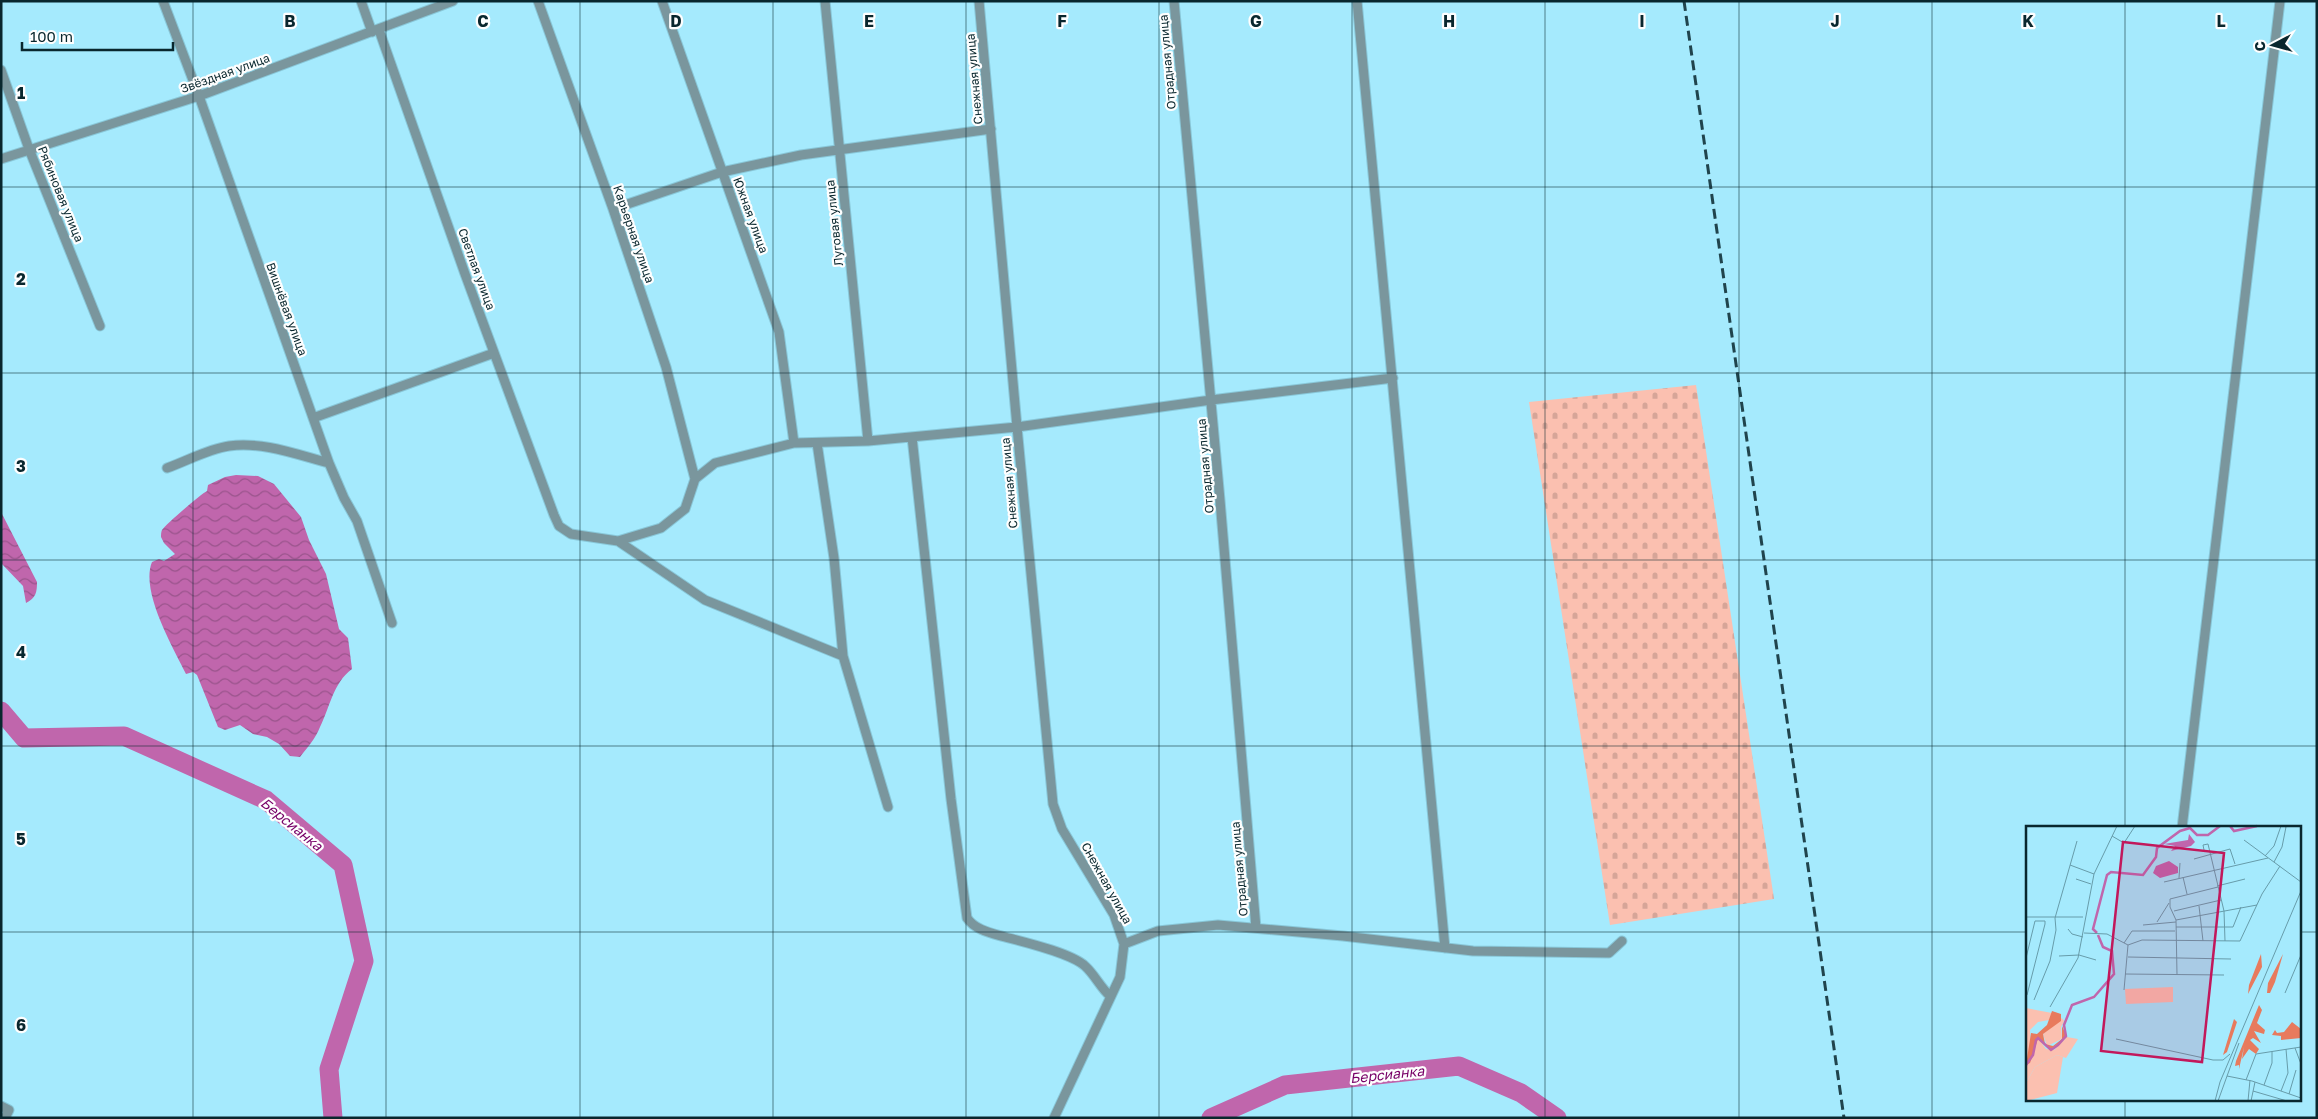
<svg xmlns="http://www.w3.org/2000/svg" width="2318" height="1119" font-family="'Golos Text',sans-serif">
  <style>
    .cemetery { fill: url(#cemetery-stones) }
    .water { fill: url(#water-waves) }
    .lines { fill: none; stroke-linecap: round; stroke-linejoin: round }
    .river { stroke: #c066ac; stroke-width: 19 }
    .street-casing { stroke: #89c7d8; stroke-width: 11 }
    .street { stroke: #7a969d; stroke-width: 9 }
    .rail { stroke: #20444d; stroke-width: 3; stroke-dasharray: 10 5; stroke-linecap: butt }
    .grid { fill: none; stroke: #09272e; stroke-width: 1; stroke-opacity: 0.55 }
    .labels { text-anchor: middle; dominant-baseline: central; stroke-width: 4.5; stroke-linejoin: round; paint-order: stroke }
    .street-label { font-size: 12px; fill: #09272e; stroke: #fefefe }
    .water-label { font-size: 14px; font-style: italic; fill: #770067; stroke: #fefefe }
    .inset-river { fill: none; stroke: #c066ac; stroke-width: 2.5 }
    .inset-road { fill: none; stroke: #679caa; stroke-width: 1 }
    .view { fill: #c2185b; fill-opacity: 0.15; stroke: #c2185b; stroke-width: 2.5 }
    .inset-edge { fill: none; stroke: #09272e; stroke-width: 2.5 }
    .grid-label { font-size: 16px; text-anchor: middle; font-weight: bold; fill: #09272e; stroke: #fefefe; stroke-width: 4.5; stroke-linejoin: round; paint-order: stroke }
  </style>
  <defs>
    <pattern id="cemetery-stones" width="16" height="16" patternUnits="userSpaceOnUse" patternTransform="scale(1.25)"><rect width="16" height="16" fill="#fbc0b0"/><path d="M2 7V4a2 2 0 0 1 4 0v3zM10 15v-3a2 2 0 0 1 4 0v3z" fill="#d6a598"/></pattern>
    <pattern id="water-waves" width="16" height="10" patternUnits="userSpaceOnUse" patternTransform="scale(1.25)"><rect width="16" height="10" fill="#c066ac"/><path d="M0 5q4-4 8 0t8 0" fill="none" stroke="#9a548c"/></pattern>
  </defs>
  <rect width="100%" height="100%" fill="#a5eafd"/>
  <path class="cemetery" d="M 1696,385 L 1774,899 L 1610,925 L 1529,402 Z"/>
  <path class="water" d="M 236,475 L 258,476 L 274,484 L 301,517 L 309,540 L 326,574 L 339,629 L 348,638 L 352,669 C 333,683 330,707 320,727 C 316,738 307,748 300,757 L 290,756 L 279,744 L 267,737 L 253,734 L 240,725 L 225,730 L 218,727 L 197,675 L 193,672 L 186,674 C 173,647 140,591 152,562 L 159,559 L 164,561 L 175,554 L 164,543 L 161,537 C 161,535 161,532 162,530 C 165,525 201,494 207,491 L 208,485 L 225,477 Z
    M 1,512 L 37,582 C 37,592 36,598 26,603 L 23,586 L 1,563 Z"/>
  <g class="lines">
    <path class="river" d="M 1,711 L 24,738 L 124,736 L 266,800 L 343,865 L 364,961 L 329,1069 L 333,1118
      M 1211,1118 L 1285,1085 L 1459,1066 L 1521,1093 L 1557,1118"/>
    <g class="street-casing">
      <path id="street" d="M 163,1 L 199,96 L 329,463 L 344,498 L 357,521 L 392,623
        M 361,1 L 372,32
        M 538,1 L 613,209 L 666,367 L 695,479
        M 662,1 L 779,332 L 794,443
        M 825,1 L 868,441
        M 979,1 L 1017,427 L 1053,804 L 1062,829 L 1114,915 L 1124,944
        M 1174,1 L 1220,500 L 1256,928
        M 1357,1 L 1445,948
        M 379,30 L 465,274 L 554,515 L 559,526 L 571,534 L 618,541 L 661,528 L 685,509 L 695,479 L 715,463 L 794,443 L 868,441 L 1017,427 L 1211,400 L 1393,378
        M 1,70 L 29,149 L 100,326
        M 1,159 L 199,96 L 453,1
        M 613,209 L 722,172 L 801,155 L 991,129
        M 313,418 L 494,353
        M 912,437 L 951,799 L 967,918 C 975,930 991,933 1005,937 C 1024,942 1071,953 1085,966 C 1095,975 1100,987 1110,996
        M 817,443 L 834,558 L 843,656 L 888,807
        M 167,468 C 187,461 208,449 229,446 C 262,441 298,455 329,463
        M 618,541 L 705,600 L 843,656
        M 2182,828 L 2280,1
        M 1,1106 L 9,1110 L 5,1118
        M 1054,1118 L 1120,977 L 1124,944 L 1158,931 L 1218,925 L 1343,936 L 1473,951 L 1609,953 L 1622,941"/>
    </g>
    <use href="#street" class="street"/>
    <path class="rail" d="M 1684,1 L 1844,1118"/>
  </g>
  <path class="grid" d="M 193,1 L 193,1118M 386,1 L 386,1118M 580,1 L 580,1118M 773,1 L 773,1118M 966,1 L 966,1118M 1159,1 L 1159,1118M 1352,1 L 1352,1118M 1545,1 L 1545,1118M 1739,1 L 1739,1118M 1932,1 L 1932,1118M 2125,1 L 2125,828M 1,187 L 2317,187M 1,373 L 2317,373M 1,560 L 2317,560M 1,746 L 2317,746M 1,932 L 2027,932M 2299,932 L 2317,932M 2125,1100 L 2125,1118"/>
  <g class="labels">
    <g class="street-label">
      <text transform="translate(1167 62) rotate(-95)">Отрадная улица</text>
      <text transform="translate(225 73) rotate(-20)">Звёздная улица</text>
      <text transform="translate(974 79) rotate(-95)">Снежная улица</text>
      <text transform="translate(61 194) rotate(68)">Рябиновая улица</text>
      <text transform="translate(751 215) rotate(70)">Южная улица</text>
      <text transform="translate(834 223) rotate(-96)">Луговая улица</text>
      <text transform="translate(634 234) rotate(71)">Карьерная улица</text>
      <text transform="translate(477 269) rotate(70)">Светлая улица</text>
      <text transform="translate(287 309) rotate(70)">Вишнёвая улица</text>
      <text transform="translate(1205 466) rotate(-95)">Отрадная улица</text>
      <text transform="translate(1009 483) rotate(-95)">Снежная улица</text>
      <text transform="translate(1239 869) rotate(-95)">Отрадная улица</text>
      <text transform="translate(1107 883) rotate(61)">Снежная улица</text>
    </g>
    <g class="water-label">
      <text transform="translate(292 824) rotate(39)">Берсианка</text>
      <text transform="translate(1387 1074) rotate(-6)">Берсианка</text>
    </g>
  </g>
  <g transform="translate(2026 826)">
    <rect width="275" height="275" fill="#a5eafd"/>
    <path d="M 0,182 L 26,187 L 23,194 L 12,196 L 4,204 L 5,223 L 0,235 ZM 36,192 L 38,195 L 35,201 L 36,213 L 21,220 L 17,208 ZM 41,211 L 52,213 L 40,232 L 31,229 L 9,241 L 0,257 L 0,239 L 7,230 L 10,214 L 12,212 L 20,223 L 28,224 Z" fill="#fbc0b0"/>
    <path d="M 235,128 L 236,141 L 222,168 L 223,159 ZM 257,128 L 249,156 L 244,167 L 241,167 L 242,157 ZM 233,179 L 236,184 L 231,197 L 239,204 L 238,208 L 228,205 L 235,217 L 227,212 L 224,214 L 233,223 L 230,228 L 223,223 L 216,233 L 218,221 L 213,243 L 213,239 L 209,240 L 210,235 ZM 26,185 L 35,188 L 35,195 L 17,208 L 19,218 L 27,220 L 36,213 L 36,200 L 41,211 L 24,224 L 12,213 L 4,237 L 0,239 L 5,207 L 11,208 L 21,199 ZM 208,193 L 211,196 L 201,226 L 197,229 ZM 266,196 L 275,203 L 275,212 L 255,214 L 255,210 L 246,209 L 249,204 L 251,207 L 258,206 Z" fill="#e87a5d"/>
    <path d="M 147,161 L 147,176 L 100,178 L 99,163 Z" fill="#fbc0b0"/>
    <path d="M 31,229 L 37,231 L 31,267 L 0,275 L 0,257 L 9,241 Z" fill="#fbc0b0"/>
    <path d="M 163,8 L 169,16 L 165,20 L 145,25 L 149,20 L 138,18 L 162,14 ZM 143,35 L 152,41 L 152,47 L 134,52 L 127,47 L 130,40 Z" fill="#c066ac"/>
    <path class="inset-river" d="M 204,0 L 208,5 L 231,0M 71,107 L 67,103 L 81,49 L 85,46 L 117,49 L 130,31 L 131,22 L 154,5 L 164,2 L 171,9 L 182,9 L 194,0M 0,239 L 7,229 L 10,214 L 12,212 L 25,224 L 32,219 L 40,210 L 38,199 L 46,179 L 68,171 L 88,148 L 86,125 L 77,121 L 72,109"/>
    <path class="inset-road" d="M 86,10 L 98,17 L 109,0M 218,14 L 275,56M 178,24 L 177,19 L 182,18 L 198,85 L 199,115M 239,30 L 248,20 L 255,0M 168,33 L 204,23 L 209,38M 248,36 L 256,21 L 260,1 L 257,0M 44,39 L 68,48M 157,51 L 161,68M 153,52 L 154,37M 50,53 L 65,58M 138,56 L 242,32M 191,60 L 219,53M 173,80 L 177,115M 148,85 L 195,74M 0,91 L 57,91M 150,94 L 231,79M 131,96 L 143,77M 117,99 L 150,96M 150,101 L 207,101 L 215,81M 42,103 L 46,108 L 57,111M 58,107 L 81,108 L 102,119 L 98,164M 98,117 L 106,105 L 149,105M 102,119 L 116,114 L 214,115 L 236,68 L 254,40M 33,130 L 53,129 L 70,134M 102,131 L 205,133M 0,132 L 9,95M 99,148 L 198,149M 151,149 L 150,94 L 144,81 L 144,73 L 192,61M 259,167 L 275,129M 1,169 L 19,98 L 19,95 L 9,95M 8,174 L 24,135 L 30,104 L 29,92 L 51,15M 24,181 L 52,132 L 68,48 L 91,0M 90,213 L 187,234 L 197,234 L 204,228M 269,222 L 275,238M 201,250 L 226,255 L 275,272M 220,254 L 230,228 L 275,221M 238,259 L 246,237 L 246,225M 227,265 L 261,275M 255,265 L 262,247 L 260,223M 263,268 L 270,244M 189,275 L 194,256 L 275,65M 192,275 L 213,217M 222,275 L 224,254M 225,275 L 229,256"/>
    <path class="view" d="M 97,16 L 198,27 L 176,236 L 75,225 Z"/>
    <rect width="275" height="275" class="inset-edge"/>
  </g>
  <g class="grid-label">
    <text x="290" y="27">B</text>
    <text x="483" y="27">C</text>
    <text x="676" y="27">D</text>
    <text x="869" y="27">E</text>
    <text x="1062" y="27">F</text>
    <text x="1256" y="27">G</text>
    <text x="1449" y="27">H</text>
    <text x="1642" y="27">I</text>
    <text x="1835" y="27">J</text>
    <text x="2028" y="27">K</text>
    <text x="2221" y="27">L</text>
    <text x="21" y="99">1</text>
    <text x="21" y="285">2</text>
    <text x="21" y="472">3</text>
    <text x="21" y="658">4</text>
    <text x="21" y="845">5</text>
    <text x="21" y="1031">6</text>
  </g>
  <rect width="2318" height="1119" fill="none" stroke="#09272e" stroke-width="5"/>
  <g transform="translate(2273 45) rotate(264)" stroke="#fefefe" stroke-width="4" paint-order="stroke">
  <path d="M0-4L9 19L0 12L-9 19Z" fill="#09272e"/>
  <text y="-8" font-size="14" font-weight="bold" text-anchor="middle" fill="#09272e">С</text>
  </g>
  <path d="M22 42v8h151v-8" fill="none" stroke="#09272e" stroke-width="2.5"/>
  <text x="30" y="42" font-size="15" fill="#09272e" stroke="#fefefe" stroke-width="4" paint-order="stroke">100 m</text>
</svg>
